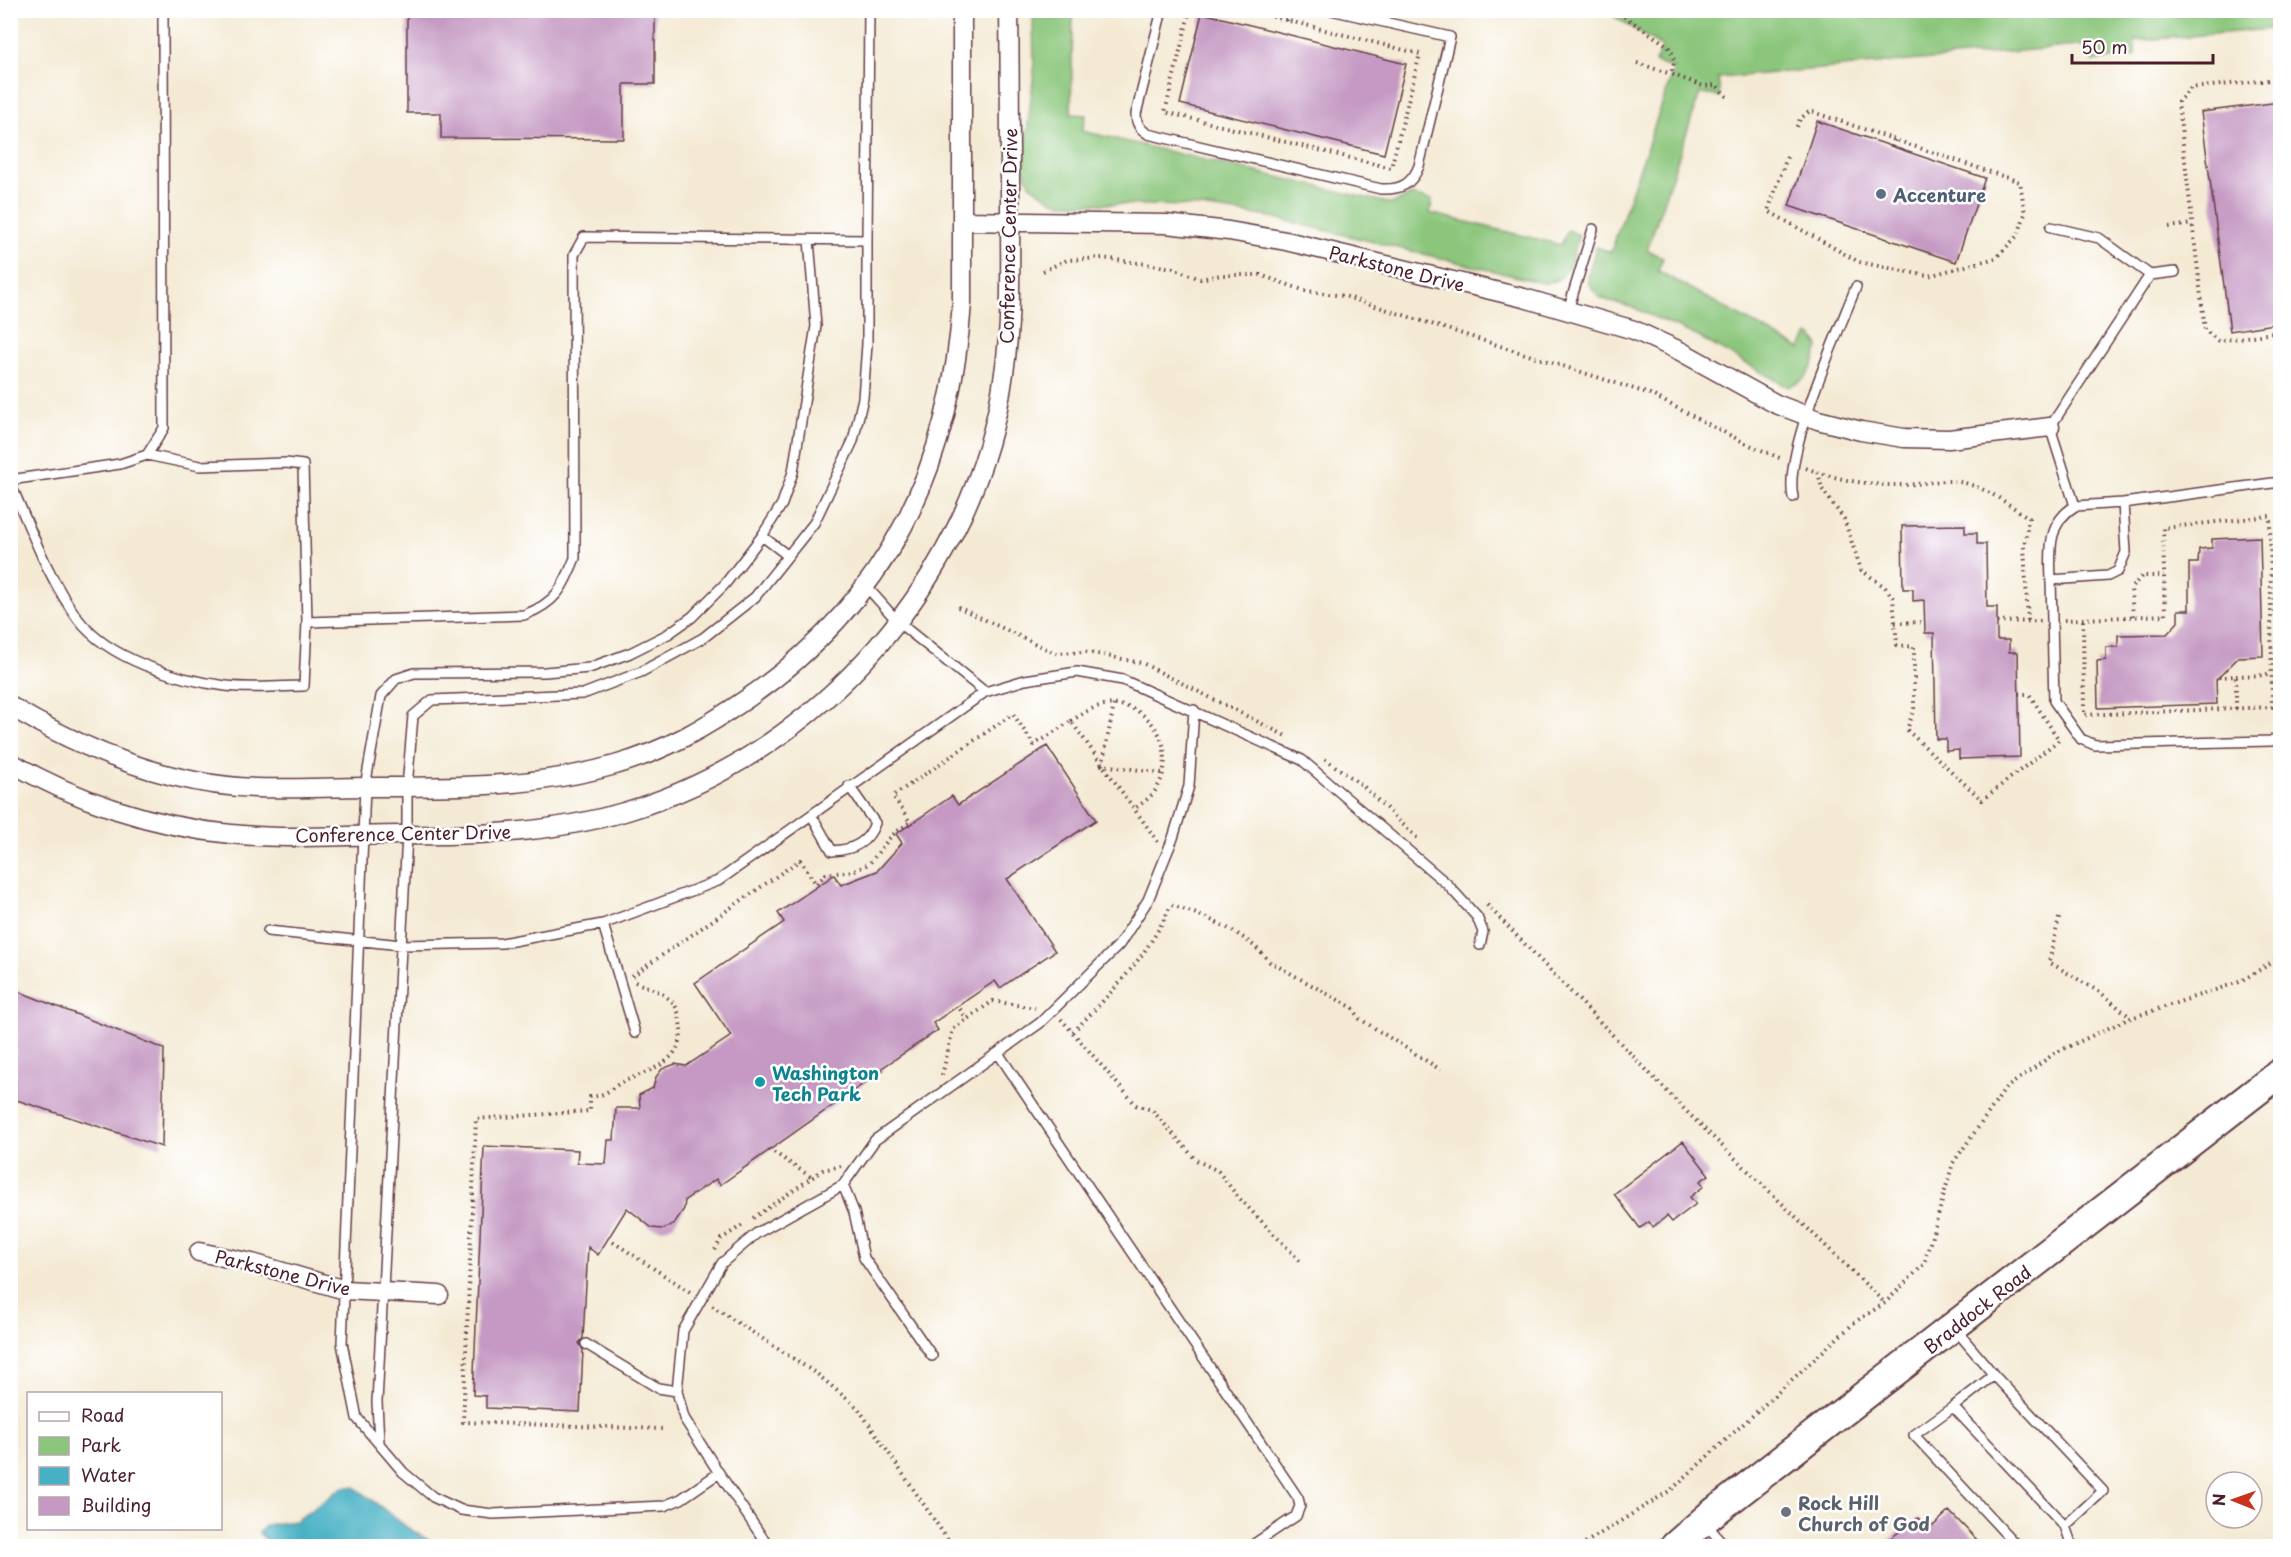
<svg xmlns="http://www.w3.org/2000/svg" width="2291" height="1557" font-family="'Playpen Sans',sans-serif">
  <style>
    .green { fill: #8bc67c; stroke: #6a7254; stroke-width: 1.5 }
    .water { fill: #46b1c4; stroke: #486878; stroke-width: 1.5 }
    .building { fill: #c599c3 }
    .lines { fill: none; stroke-linecap: round; stroke-linejoin: round }
    .service-casing { stroke: #643d44; stroke-width: 12 }
    .minor-casing { stroke: #643d44; stroke-width: 21 }
    .primary-casing { stroke: #643d44; stroke-width: 32 }
    .path { stroke: #643d44; stroke-width: 4; stroke-dasharray: 1.5 4.5; stroke-linecap: butt }
    .service { stroke: #fff; stroke-width: 9 }
    .minor { stroke: #fff; stroke-width: 18 }
    .primary { stroke: #fff; stroke-width: 28 }
    .service-dot { fill: #5c6f8a; stroke: #fff; stroke-width: 2 }
    .culture-dot { fill: #0f9aa8; stroke: #fff; stroke-width: 2 }
    .worship-dot { fill: #6b7280; stroke: #fff; stroke-width: 2 }
    .labels { text-anchor: middle; dominant-baseline: central; stroke-width: 5; stroke-linejoin: round; paint-order: stroke }
    .service-label { font-size: 18px; font-weight: bold; fill: #4e5e75; stroke: #fff; text-anchor: start }
    .street-label { font-size: 18px; fill: #4a1f2b; stroke: #fff }
    .culture-label { font-size: 18px; font-weight: bold; fill: #0d838f; stroke: #fff; text-anchor: start }
    .worship-label { font-size: 18px; font-weight: bold; fill: #5b616d; stroke: #fff; text-anchor: start }
  </style>
  <rect width="100%" height="100%" fill="#fff"/>
  <filter id="ink" filterUnits="userSpaceOnUse"><feTurbulence type="fractalNoise" baseFrequency=".0167" numOctaves="2"/><feDisplacementMap in="SourceGraphic" scale="12" xChannelSelector="R" yChannelSelector="G"/><feConvolveMatrix kernelMatrix="1 2 1 2 8 2 1 2 1" color-interpolation-filters="sRGB"/></filter>
  <filter id="wash" filterUnits="userSpaceOnUse"><feTurbulence type="fractalNoise" baseFrequency=".008" numOctaves="4" result="noise"/><feDisplacementMap in="SourceGraphic" scale="24" xChannelSelector="R" yChannelSelector="G"/><feGaussianBlur stdDeviation="1.35" result="paint"/><feColorMatrix in="noise" values="0 0 0 0 0 0 0 0 0 0 0 0 0 0 0 0 0 1.4 0 .05"/><feComposite in="paint" operator="in"/></filter>
  <g filter="url(#wash)">
    <rect width="100%" height="100%" fill="#f4ead4"/>
    <path class="green" d="M 1033,11 L 1073,11 L 1071,114 L 1086,115 L 1082,131 L 1392,204 L 1411,195 L 1432,200 L 1430,213 L 1561,245 L 1568,230 L 1579,235 C 1572,257 1570,283 1543,283 L 1271,217 L 1193,206 L 1062,203 L 1053,201 L 1031,186 L 1023,169 L 1034,72 Z
      M 1606,11 L 2280,10 L 2280,28 L 2134,41 L 2136,56 L 2092,61 L 2088,45 L 1718,78 L 1720,97 L 1700,93 L 1647,250 L 1663,258 L 1658,271 L 1800,349 L 1808,335 L 1812,336 L 1819,346 C 1813,366 1810,381 1788,387 L 1697,336 L 1634,308 L 1600,298 L 1589,284 L 1588,276 L 1596,247 L 1611,252 L 1674,69 L 1655,62 L 1663,47 Z"/>
    <path class="water" d="M 343,1487 L 355,1487 L 408,1528 L 439,1546 L 291,1546 L 270,1544 L 259,1533 L 266,1525 L 296,1521 Z"/>
    <g id="blocks">
      <path class="building" d="M 407,10 L 655,10 L 655,84 L 624,84 L 624,139 L 441,138 L 441,113 L 407,113 Z
        M 1202,13 L 1406,64 L 1384,154 L 1180,104 Z
        M 2280,102 L 2280,323 L 2230,331 L 2201,112 Z
        M 1817,121 L 1985,178 L 1956,262 L 1789,206 Z
        M 1965,525 L 1965,533 L 1977,533 L 1977,544 L 1986,544 L 1987,607 L 1997,607 L 1997,640 L 2009,640 L 2009,652 L 2018,652 L 2020,757 L 1959,759 L 1959,750 L 1946,751 L 1946,739 L 1936,739 L 1934,633 L 1925,633 L 1924,600 L 1913,601 L 1913,589 L 1903,589 L 1902,526 Z
        M 2260,537 L 2263,656 L 2239,657 L 2216,680 L 2217,704 L 2098,708 L 2097,661 L 2106,660 L 2106,647 L 2118,647 L 2118,635 L 2167,634 L 2178,622 L 2178,610 L 2189,610 L 2189,563 L 2198,563 L 2199,549 L 2212,548 L 2212,539 Z
        M 1047,746 L 1096,820 L 1007,879 L 1055,951 L 1000,988 L 995,981 L 933,1023 L 938,1030 L 882,1068 L 883,1070 L 720,1185 L 716,1179 L 685,1200 L 684,1209 L 673,1225 L 663,1229 L 652,1228 L 627,1208 L 598,1255 L 588,1247 L 583,1338 L 579,1343 L 583,1350 L 580,1412 L 486,1408 L 486,1396 L 473,1395 L 484,1146 L 578,1150 L 577,1163 L 606,1164 L 608,1140 L 614,1140 L 616,1108 L 640,1108 L 639,1095 L 653,1088 L 656,1077 L 662,1069 L 675,1064 L 686,1066 L 731,1036 L 695,983 L 784,922 L 778,913 L 834,875 L 841,885 L 877,871 L 902,843 L 896,834 L 952,796 L 958,805 Z
        M 10,988 L 164,1049 L 162,1147 L 10,1098 Z
        M 1683,1141 L 1709,1175 L 1700,1181 L 1704,1186 L 1690,1197 L 1696,1204 L 1672,1222 L 1667,1216 L 1653,1227 L 1649,1222 L 1640,1228 L 1614,1194 Z
        M 1949,1511 L 1983,1546 L 1880,1546 L 1918,1518 L 1924,1524 L 1927,1521 L 1933,1526 Z"/>
    </g>
  </g>
  <g filter="url(#ink)">
    <use href="#blocks" fill-opacity="0" stroke="#643d44" stroke-width="1.5"/>
    <g class="lines">
      <g class="service-casing">
        <path id="service" d="M 1162,10 L 1136,114 C 1136,124 1140,129 1148,134 L 1381,189 C 1401,190 1412,184 1419,166 L 1450,37 L 1331,10
          M 2051,227 L 2099,238 L 2150,275
          M 809,240 L 816,326 L 793,472 L 782,504 L 762,536 L 725,584 L 692,617 L 668,634 L 630,653 L 589,668 L 545,672 L 414,673 L 396,679 L 381,696 L 365,787 L 342,1343 L 357,1418 L 403,1472 L 433,1497 L 461,1510 L 493,1514 L 664,1506 L 681,1499 L 719,1473 L 684,1418 L 677,1391 L 683,1331 L 722,1263 L 757,1233 L 843,1185 L 875,1140 L 1040,1023 L 1119,945 L 1148,900 L 1173,838 L 1189,786 L 1194,710
          M 1568,310 L 1593,229
          M 147,455 L 200,466 L 286,463 L 303,465 L 307,622
          M 10,480 L 120,464 L 147,455 L 164,428 L 163,10
          M 10,489 L 14,492 C 33,535 50,581 78,619 C 108,659 177,680 226,686 C 251,689 278,686 304,686 L 307,622 L 524,615 C 556,603 563,588 575,558 L 574,255 L 584,237 L 867,240 L 869,10
          M 1793,497 C 1783,453 1838,333 1856,287
          M 2123,503 L 2280,482
          M 2075,506 C 2047,523 2050,551 2051,580 L 2108,576 L 2118,571 L 2126,552 L 2123,503 L 2075,506 L 2050,427 L 2150,275 L 2175,272
          M 762,536 L 787,555
          M 2051,580 L 2054,701 L 2081,739 L 2095,745 L 2271,741 L 2280,736
          M 866,586 L 898,622 L 985,692
          M 812,816 L 832,851 C 853,850 868,843 875,823 L 849,786
          M 603,924 L 718,881 L 985,692 L 1025,680 L 1077,672 L 1123,680 L 1302,760 L 1447,884 L 1477,917 L 1483,932 L 1480,945
          M 268,931 L 401,945 L 502,943 L 603,924 L 635,1033
          M 998,1053 L 1298,1498 L 1300,1506 L 1296,1516 L 1251,1546
          M 843,1185 L 854,1212 L 864,1258 L 932,1356
          M 1955,1329 L 1994,1375 L 2103,1491 L 2065,1526 L 1953,1407 L 1994,1375
          M 586,1344 L 658,1388 L 677,1391
          M 1953,1407 L 1914,1435 L 2017,1546
          M 379,1442 L 377,1402 L 407,835 L 407,787 L 413,716 L 432,700 L 583,694 L 641,672 L 703,638 L 755,597 L 814,523 L 853,441 L 863,398 L 867,344 L 867,240
          M 719,1473 L 768,1546
          M 1705,1523 L 1725,1546
          M 2065,1526 L 2072,1546"/>
      </g>
      <g class="minor-casing">
        <path id="minor" d="M 963,221 L 1166,224 L 1229,231 L 1286,241 L 1524,298 L 1634,330 L 1680,351 L 1776,404 L 1818,420 L 1861,431 L 1904,438 L 1949,439 L 2050,427
          M 10,706 C 85,751 167,785 256,788 C 293,789 331,787 368,787 C 451,787 535,788 615,765 C 665,751 706,727 748,698 C 886,602 951,469 962,303 L 962,10
          M 10,762 C 76,801 156,827 231,834 C 286,840 345,835 400,835 C 475,836 552,833 624,812 C 819,755 977,575 1004,373 C 1012,320 1010,266 1010,212 C 1010,145 1010,78 1009,10
          M 199,1252 L 252,1263 L 345,1290 L 439,1295"/>
      </g>
      <g class="primary-casing">
        <path id="primary" d="M 1675,1546 L 1709,1516 L 2280,1073"/>
      </g>
      <path class="path" d="M 1190,10 L 1165,112 L 1391,168 L 1420,54 L 1246,10
        M 1614,10 L 1667,45 C 1675,55 1675,62 1671,74 L 1703,86 L 1716,85 L 1729,99
        M 1287,21 L 1289,10
        M 1637,63 L 1671,74
        M 2280,79 L 2191,88 L 2178,102 L 2205,330 L 2218,341 L 2280,332
        M 1892,147 L 1895,140
        M 1787,157 L 1768,211 L 1859,262 L 1928,276 L 1996,258 L 2018,235 L 2025,214 L 2020,182 L 1810,111 L 1800,119 L 1796,128
        M 2169,227 L 2192,224
        M 1043,271 L 1067,260 L 1103,258 L 1173,268 L 1200,279 L 1221,275 L 1260,275 L 1306,291 L 1344,296 L 1650,394 L 1745,443 L 1782,459
        M 1806,468 C 1838,480 1870,486 1905,485 C 1926,484 1944,478 1965,483 C 1990,490 2008,504 2029,518 L 2024,546 L 2028,621
        M 1818,472 L 1822,489 L 1844,519 L 1861,570 L 1885,587 L 1893,598 L 1897,645 L 1914,647 L 1914,708 L 1907,730 L 1982,800 L 2059,740 L 2029,694 L 2019,694
        M 958,607 L 1055,653 L 1087,652 L 1142,663 L 1288,737
        M 2133,616 L 2131,588 L 2142,576 L 2164,576
        M 2064,620 L 2165,615 L 2163,528 L 2270,516 L 2272,707 L 2084,715 L 2083,619
        M 1997,622 L 2041,621
        M 1895,623 L 1925,622
        M 2236,676 L 2271,675
        M 2219,677 L 2236,676 L 2236,709
        M 1114,705 L 1102,765 L 1163,773
        M 1071,721 C 1082,714 1092,707 1104,705 C 1152,699 1181,752 1155,791 C 1150,798 1141,804 1134,809
        M 1325,759 L 1362,785 L 1417,838
        M 1487,905 L 1686,1111 L 1885,1303
        M 2059,918 L 2049,962 L 2101,993 L 2130,1017
        M 632,976 L 800,860 L 816,884 L 826,874 L 854,871 L 869,864 L 891,836 L 910,822 L 893,796 L 1013,714 L 1034,745 L 1071,721 L 1158,842
        M 635,982 C 646,987 657,989 668,998 C 676,1004 679,1012 680,1022 C 687,1059 654,1069 627,1080 C 611,1086 610,1095 590,1097 L 590,1111 L 476,1119 L 463,1422 L 662,1429
        M 960,1009 L 967,1019
        M 1061,1019 L 1136,1105 L 1152,1110 L 1196,1160 L 1218,1171 L 1238,1197 L 1300,1261
        M 1073,1032 C 1111,993 1149,955 1171,905 C 1208,917 1245,932 1270,962 L 1353,1008 L 1360,1019 L 1441,1070
        M 942,1075 L 953,1029 L 993,1001 L 1035,1008
        M 769,1149 L 811,1177
        M 753,1218 L 823,1170 L 841,1166
        M 613,1242 L 690,1292
        M 715,1250 L 721,1239 L 744,1224
        M 712,1306 L 817,1374 L 858,1408 L 952,1546
        M 1580,1546 L 1671,1490 L 1855,1322 L 1885,1303 L 1924,1264 L 1953,1163 L 2006,1088 L 2055,1053 L 2128,1019 L 2239,982 L 2280,958"/>
      <use href="#service" class="service"/>
      <use href="#minor" class="minor"/>
      <use href="#primary" class="primary"/>
    </g>
  </g>
  <circle class="service-dot" cx="1881" cy="194" r="6"/>
  <circle class="culture-dot" cx="760" cy="1082" r="6"/>
  <circle class="worship-dot" cx="1786" cy="1512" r="6"/>
  <g class="labels">
    <g class="service-label">
      <text x="1893" y="194">Accenture</text>
    </g>
    <g class="street-label">
      <text transform="translate(1008 236) rotate(-89)">Conference Center Drive</text>
      <text transform="translate(1397 268) rotate(14)">Parkstone Drive</text>
      <text transform="translate(403 833) rotate(-1)">Conference Center Drive</text>
      <text transform="translate(283 1272) rotate(14)">Parkstone Drive</text>
      <text transform="translate(1977 1309) rotate(-38)">Braddock Road</text>
    </g>
    <g class="culture-label">
      <text x="772" y="1072">Washington<tspan x="772" dy="21">Tech Park</tspan></text>
    </g>
    <g class="worship-label">
      <text x="1798" y="1502">Rock Hill<tspan x="1798" dy="21">Church of God</tspan></text>
    </g>
  </g>
  <rect width="2291" height="1557" fill="none" stroke="#fff" stroke-width="36"/>
  <rect x="27" y="1392" width="195" height="138" fill="#ffffff" stroke="#b7a5aa" stroke-width="1.5"/>
  <rect x="39" y="1412" width="30" height="9" fill="#ffffff" stroke="#b7a5aa" stroke-width="1.5"/>
  <text x="81" y="1422" font-size="18" fill="#4a1f2b">Road</text>
  <rect x="39" y="1437" width="30" height="18" fill="#8bc67c" stroke="#b7a5aa" stroke-width="1.5"/>
  <text x="81" y="1452" font-size="18" fill="#4a1f2b">Park</text>
  <rect x="39" y="1467" width="30" height="18" fill="#46b1c4" stroke="#b7a5aa" stroke-width="1.5"/>
  <text x="81" y="1482" font-size="18" fill="#4a1f2b">Water</text>
  <rect x="39" y="1497" width="30" height="18" fill="#c599c3" stroke="#b7a5aa" stroke-width="1.5"/>
  <text x="81" y="1512" font-size="18" fill="#4a1f2b">Building</text>
  <g transform="translate(2234 1500) rotate(271)"><circle r="28" fill="#ffffff" stroke="#b7a5aa" stroke-width="1.5"/>
  <path d="M0-4.5L10 22L0 15L-10 22Z" fill="#c8321e"/>
  <text y="-9" font-size="16" font-weight="bold" text-anchor="middle" fill="#4a1f2b">N</text>
  </g>
  <path d="M2072 54v9h141v-9" fill="none" stroke="#4a1f2b" stroke-width="3"/>
  <text x="2081" y="54" font-size="18" fill="#4a1f2b" stroke="#ffffff" stroke-width="4.5" paint-order="stroke">50 m</text>
</svg>
